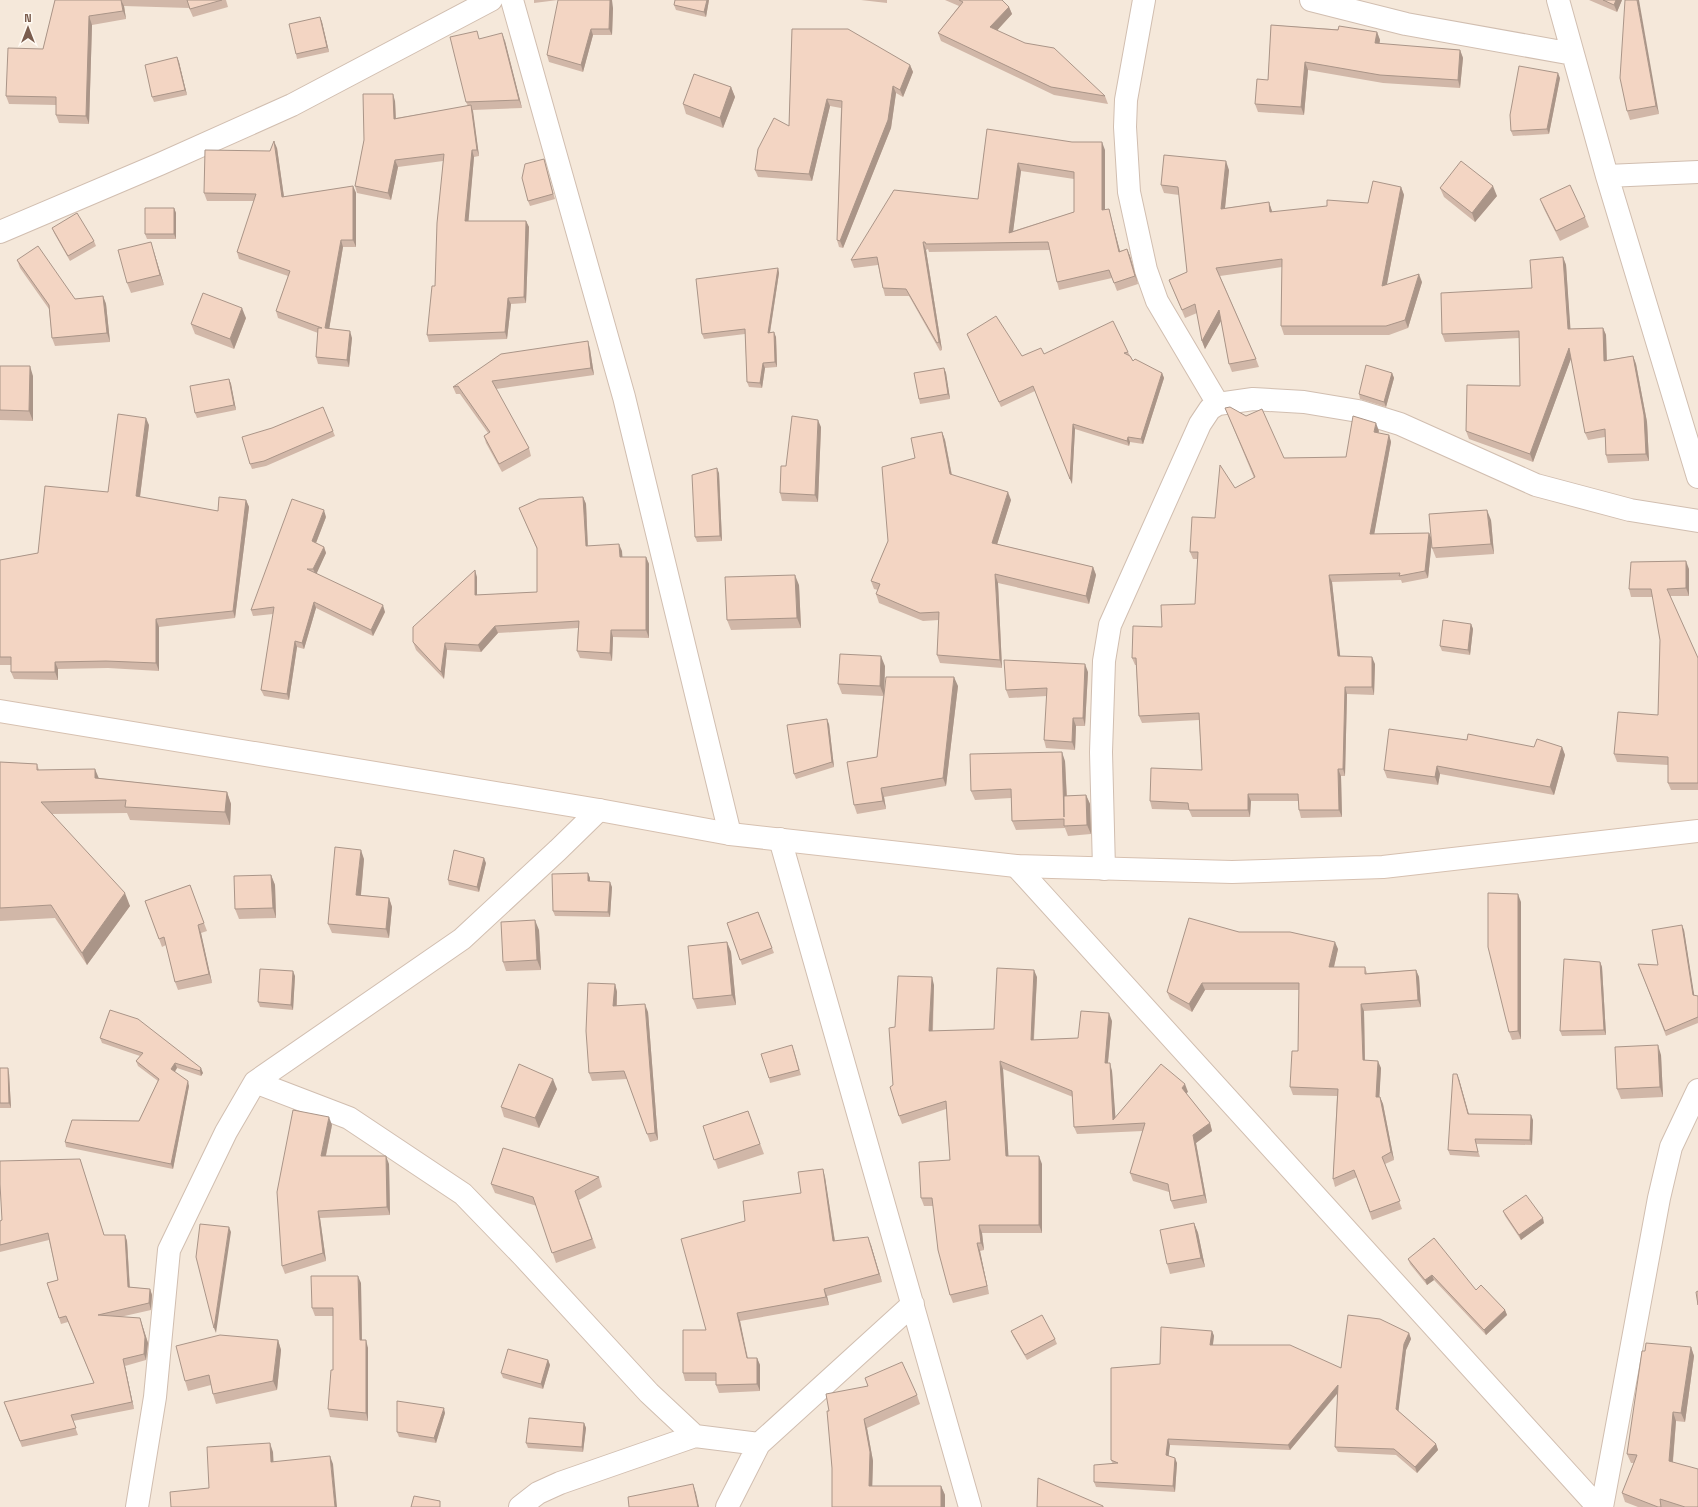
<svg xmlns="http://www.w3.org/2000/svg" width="1698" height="1507" font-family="'Space Grotesk',sans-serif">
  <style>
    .residential { fill: #f5e8da }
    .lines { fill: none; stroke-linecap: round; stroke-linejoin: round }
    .street-casing { stroke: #d1beb0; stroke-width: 24 }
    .secondary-casing { stroke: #d6c0b0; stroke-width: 24 }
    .street { stroke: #fff; stroke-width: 22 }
    .secondary { stroke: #fff; stroke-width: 22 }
    .wall { fill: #d1b7a8; fill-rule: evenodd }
    .shaded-wall { fill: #aa9588 }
    .building { fill: #f3d5c3; stroke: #aa9588; fill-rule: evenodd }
  </style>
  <rect width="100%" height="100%" fill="#fdf6ec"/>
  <path class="residential" d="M 0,0 L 1698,0 L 1698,1507 L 0,1507 Z"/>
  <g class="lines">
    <g class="street-casing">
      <path id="street" d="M 512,0 L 624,397 L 730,834
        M 1144,0 L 1126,100 L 1125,127 L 1129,192 L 1146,270 L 1157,301 L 1218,404
        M 1311,0 L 1406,24 L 1573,54
        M 1558,0 L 1607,176 L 1698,477
        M 1607,176 L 1698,172
        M 0,232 L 160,164 L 292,105 L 491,0
        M 780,839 L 970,1507
        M 1016,866 L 1598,1507
        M 1104,869 L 1101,752 L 1104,661 L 1110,625 L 1200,424 L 1210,409 L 1218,404 L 1253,399 L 1304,402 L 1358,411 L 1400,424 L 1536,485 L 1630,510 L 1698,521
        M 255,1082 L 349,1118 L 463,1194 L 523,1256 L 649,1393 L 695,1436
        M 137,1507 L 155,1397 L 169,1250 L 226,1132 L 255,1082 L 462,939 L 558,850 L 599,810
        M 520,1507 L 538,1493 L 560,1483 L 695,1436 L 759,1444
        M 727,1507 L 759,1444 L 913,1304
        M 1602,1507 L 1659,1198 L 1671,1147 L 1698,1090"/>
    </g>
    <g class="secondary-casing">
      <path id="secondary" d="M 0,711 L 599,810 L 730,834 L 1016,866 L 1232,872 L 1383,867 L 1698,831"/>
    </g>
    <use href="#street" class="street"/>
    <use href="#secondary" class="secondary"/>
  </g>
  <path class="wall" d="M 55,0 L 226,0 L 228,7 L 193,17 L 189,8 L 124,6 L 126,19 L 92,25 L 89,124 L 59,123 L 56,115 L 56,105 L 9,104 L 6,96 L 43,49 Z
    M 534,0 L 558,0 L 534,3 Z
    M 709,0 L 706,17 L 676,10 L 674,5 Z
    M 861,0 L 887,0 L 887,3 Z
    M 945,0 L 1002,0 L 1009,7 L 1012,14 L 997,30 L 1105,96 L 1108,104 L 1054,95 L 941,41 L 938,33 L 959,6 Z
    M 1589,0 L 1622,0 L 1617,12 Z
    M 1625,0 L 1659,114 L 1630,120 L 1627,111 Z
    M 613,8 L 612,35 L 593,35 L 583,72 L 549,62 L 547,55 Z
    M 320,17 L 322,22 L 329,52 L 297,59 L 296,54 Z
    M 1271,25 L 1377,32 L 1380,40 L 1379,44 L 1460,50 L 1463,58 L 1460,88 L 1383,83 L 1308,70 L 1304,115 L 1258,112 L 1255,104 L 1268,80 Z
    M 792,29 L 910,65 L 913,72 L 903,97 L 896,93 L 891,128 L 843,248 L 839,247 L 837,240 L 841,108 L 830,106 L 812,181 L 758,177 L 755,170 L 789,126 Z
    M 480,39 L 505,41 L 522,108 L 473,110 L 479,156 L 474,157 L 468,221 L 526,221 L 529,227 L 526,303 L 511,304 L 507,339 L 429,342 L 427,335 L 435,286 L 443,161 L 398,167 L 391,200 L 357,193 L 355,186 L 364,140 L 395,101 L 396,118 L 468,106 L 466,102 Z
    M 177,57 L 179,62 L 187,95 L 154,102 L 152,97 Z
    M 1560,78 L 1549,134 L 1513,136 L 1511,131 Z
    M 731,87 L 735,97 L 723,128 L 686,114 L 683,104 Z
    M 987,129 L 1105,150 L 1105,210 L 1109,209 L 1111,217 L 1120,251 L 1127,249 L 1130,256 L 1138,284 L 1117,291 L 1112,278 L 1059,290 L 1057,282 L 1050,250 L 929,252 L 928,249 L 926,250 L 942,350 L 940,351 L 909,296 L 885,296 L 883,288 L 878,265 L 854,268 L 851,260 L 978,199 ZM 1021,171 L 1074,179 L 1074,212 L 1013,231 Z
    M 277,148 L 284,197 L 353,186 L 356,193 L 356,247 L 343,247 L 329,329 L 352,338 L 349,367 L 318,364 L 316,357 L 318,333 L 278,318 L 276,311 L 288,276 L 239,259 L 237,252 L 254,201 L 207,201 L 204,193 Z
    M 544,159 L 555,199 L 530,206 L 528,201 Z
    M 1229,170 L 1225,208 L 1269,202 L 1272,212 L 1368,203 L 1401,187 L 1404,195 L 1387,284 L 1422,282 L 1408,328 L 1389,335 L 1284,335 L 1281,326 L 1282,267 L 1220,276 L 1256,359 L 1259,367 L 1232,372 L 1229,364 L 1221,321 L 1205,349 L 1202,341 L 1197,313 L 1185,318 L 1169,280 L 1187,272 L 1179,195 L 1164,193 L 1161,185 Z
    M 1440,188 L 1497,196 L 1475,222 L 1444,197 Z
    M 1540,199 L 1585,217 L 1589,227 L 1560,241 L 1544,209 Z
    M 174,208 L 176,213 L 176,239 L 147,239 L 145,234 Z
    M 52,228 L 94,241 L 96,246 L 70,261 L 54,233 Z
    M 154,252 L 164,285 L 131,293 L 127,283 Z
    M 1563,257 L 1566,265 L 1570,329 L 1603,328 L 1606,335 L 1607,360 L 1633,356 L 1636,364 L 1647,422 L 1649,461 L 1608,463 L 1606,455 L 1605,437 L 1588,440 L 1585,433 L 1571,358 L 1533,462 L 1469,439 L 1466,431 L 1520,386 L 1519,338 L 1445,342 L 1442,334 L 1532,288 Z
    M 17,260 L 75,299 L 103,296 L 106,304 L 110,342 L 55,346 L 52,338 L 49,309 L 20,268 Z
    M 778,268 L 779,273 L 770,333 L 776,337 L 777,367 L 765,368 L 762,388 L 749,387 L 747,382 L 745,334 L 704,339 L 702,334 Z
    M 246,318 L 234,349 L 195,334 L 191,324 Z
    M 967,334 L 1022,356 L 1044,354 L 1128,352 L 1133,361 L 1162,373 L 1164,378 L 1143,444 L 1130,442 L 1129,446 L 1075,429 L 1072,484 L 1035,391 L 1001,407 Z
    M 590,349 L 594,375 L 496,389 L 529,448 L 531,456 L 502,472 L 486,443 L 484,436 L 488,433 L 460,394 L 456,394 L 453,387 Z
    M 0,366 L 33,376 L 33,421 L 0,420 Z
    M 944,368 L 946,373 L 950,399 L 920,404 L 919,399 Z
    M 1392,373 L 1394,378 L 1386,407 L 1360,399 L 1359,394 Z
    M 229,379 L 231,384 L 236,410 L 197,418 L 195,413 Z
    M 1225,408 L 1284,458 L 1346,457 L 1379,431 L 1378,433 L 1389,435 L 1391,442 L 1374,534 L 1429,533 L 1432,540 L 1428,578 L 1402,583 L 1401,580 L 1332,582 L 1340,656 L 1375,664 L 1374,695 L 1347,694 L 1345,776 L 1341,776 L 1342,817 L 1301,818 L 1299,810 L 1298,801 L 1251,801 L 1250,817 L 1192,817 L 1189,810 L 1152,809 L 1150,801 L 1202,770 L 1199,720 L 1142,723 L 1139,716 L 1136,665 L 1135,665 L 1132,658 L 1162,627 L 1195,604 L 1198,559 L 1193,559 L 1190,552 L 1215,518 L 1235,488 L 1254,478 Z
    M 149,425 L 140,497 L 218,511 L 246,500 L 249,507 L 235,618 L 159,627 L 159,671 L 108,668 L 58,669 L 58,680 L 14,679 L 11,672 L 11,665 L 0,665 L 0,560 L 38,553 L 108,492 Z
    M 821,427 L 818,502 L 782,501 L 780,493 L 786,466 Z
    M 272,428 L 333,431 L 335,436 L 266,466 L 252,469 L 250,464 Z
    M 942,432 L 945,440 L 952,475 L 1011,500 L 997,544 L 1093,567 L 1096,575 L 1089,604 L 998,583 L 1002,668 L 940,663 L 937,655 L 939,620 L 923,621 L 879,603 L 876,594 L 878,590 L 874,589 L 871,581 L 888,541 L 915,458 Z
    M 719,473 L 722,541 L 697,542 L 695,537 Z
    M 583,497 L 586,504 L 588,546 L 622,551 L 622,557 L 646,557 L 649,564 L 649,638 L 613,637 L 612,661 L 580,658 L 577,651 L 578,628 L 498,633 L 481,652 L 447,650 L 444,679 L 416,650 L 413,642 L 477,577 L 477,595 L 537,592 L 537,549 L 519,508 Z
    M 326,517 L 316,543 L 324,547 L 326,553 L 316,573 L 385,612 L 373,636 L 316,608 L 304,649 L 297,647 L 289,700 L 264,696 L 261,690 L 273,614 L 253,616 L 251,610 Z
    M 1491,520 L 1494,554 L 1436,558 L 1432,548 Z
    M 1689,569 L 1689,596 L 1670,596 L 1698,658 L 1698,790 L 1671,790 L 1668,783 L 1668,765 L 1617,762 L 1614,754 L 1658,715 L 1660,640 L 1653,597 L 1631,597 L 1629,589 Z
    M 799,585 L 801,628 L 731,630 L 727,620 Z
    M 1471,624 L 1473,629 L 1470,655 L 1442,651 L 1440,646 Z
    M 885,666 L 884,695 L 958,686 L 946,786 L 884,797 L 886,809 L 857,814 L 854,805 L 877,757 L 883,696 L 842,694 L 838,684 Z
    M 1088,672 L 1085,726 L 1076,726 L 1075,750 L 1046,748 L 1044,740 L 1047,696 L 1009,698 L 1006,690 Z
    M 829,724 L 834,767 L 796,779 L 794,774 Z
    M 1467,740 L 1534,747 L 1562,747 L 1565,755 L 1554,795 L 1440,774 L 1438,785 L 1387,778 L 1384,770 Z
    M 1065,761 L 1067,796 L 1086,795 L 1090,804 L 1091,834 L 1068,836 L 1065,828 L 1016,830 L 1012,821 L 1011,798 L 975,800 L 971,791 Z
    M 0,762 L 37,764 L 39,770 L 98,778 L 227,792 L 231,804 L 230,825 L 130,820 L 127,813 L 52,814 L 130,906 L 87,965 L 55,918 L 0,921 Z
    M 364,859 L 361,895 L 389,898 L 392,907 L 389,938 L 332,933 L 328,924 Z
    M 486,863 L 479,892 L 449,885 L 448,880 Z
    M 588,873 L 590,878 L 590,881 L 612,887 L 610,917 L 555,916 L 553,911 Z
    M 271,875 L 275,885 L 276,918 L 239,919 L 235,909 Z
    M 190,885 L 207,931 L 201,933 L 212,983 L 178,990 L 175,982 L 166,945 L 162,947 L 145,901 Z
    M 1521,902 L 1521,1039 L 1512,1040 L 1509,1032 Z
    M 758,912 L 774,953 L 742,965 L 727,923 Z
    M 539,930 L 541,970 L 506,971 L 503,962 Z
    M 1684,930 L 1694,996 L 1698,996 L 1698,1023 L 1666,1036 L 1638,964 L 1658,965 Z
    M 1239,932 L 1338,949 L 1334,967 L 1365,967 L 1367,973 L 1416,970 L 1419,977 L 1421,1007 L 1364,1011 L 1365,1060 L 1381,1068 L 1379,1097 L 1380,1097 L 1383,1104 L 1394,1160 L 1385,1164 L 1402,1209 L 1372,1220 L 1357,1177 L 1335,1187 L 1333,1179 L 1337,1096 L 1293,1095 L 1290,1087 L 1298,1051 L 1299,990 L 1205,990 L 1192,1012 L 1170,999 L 1167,992 Z
    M 727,942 L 731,952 L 736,1005 L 697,1009 L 693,999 Z
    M 1600,962 L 1602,967 L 1606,1035 L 1562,1036 L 1560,1031 Z
    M 295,976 L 293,1010 L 260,1007 L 258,1002 Z
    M 1037,977 L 1034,1040 L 1078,1038 L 1112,1021 L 1108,1063 L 1112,1071 L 1115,1118 L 1188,1092 L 1186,1093 L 1210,1123 L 1212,1131 L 1196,1143 L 1207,1203 L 1174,1209 L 1171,1201 L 1169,1192 L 1133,1181 L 1130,1173 L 1143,1131 L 1077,1134 L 1074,1127 L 1073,1097 L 1003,1069 L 1008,1156 L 1042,1164 L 1042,1233 L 982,1233 L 984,1250 L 980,1251 L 989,1294 L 953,1303 L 950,1295 L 933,1206 L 924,1206 L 921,1198 L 950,1160 L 946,1109 L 902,1124 L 899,1116 L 893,1085 L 895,1027 L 934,985 L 933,1031 L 994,1029 Z
    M 615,984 L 617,992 L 617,1006 L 648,1012 L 658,1140 L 650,1142 L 627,1079 L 592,1081 L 589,1073 Z
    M 110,1010 L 203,1073 L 201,1076 L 177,1068 L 175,1072 L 189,1086 L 173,1169 L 66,1147 L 65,1142 L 139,1121 L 158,1081 L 138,1066 L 136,1061 L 140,1056 L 102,1043 L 100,1038 Z
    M 794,1050 L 801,1075 L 770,1083 L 769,1078 Z
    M 1661,1055 L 1663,1097 L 1621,1099 L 1617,1089 Z
    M 0,1068 L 9,1073 L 11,1108 L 0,1108 Z
    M 1459,1079 L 1469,1114 L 1533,1120 L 1532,1145 L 1476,1144 L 1480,1157 L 1450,1155 L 1448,1150 Z
    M 557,1089 L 539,1128 L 504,1117 L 501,1107 Z
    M 748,1111 L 764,1154 L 718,1169 L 703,1126 Z
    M 332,1125 L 326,1156 L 389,1164 L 390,1215 L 320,1218 L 326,1261 L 285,1274 L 282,1266 Z
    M 80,1159 L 104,1235 L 125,1235 L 127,1241 L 130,1287 L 150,1289 L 152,1295 L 151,1310 L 120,1317 L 140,1318 L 148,1343 L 146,1360 L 125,1366 L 134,1409 L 73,1421 L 78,1435 L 22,1447 L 6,1408 L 94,1383 L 68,1322 L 61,1324 L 47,1283 L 58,1280 L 49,1240 L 0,1252 L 0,1221 L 2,1220 Z
    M 599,1177 L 602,1187 L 579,1200 L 596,1248 L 556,1263 L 537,1206 L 495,1193 L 491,1184 Z
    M 825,1177 L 835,1241 L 871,1245 L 882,1282 L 827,1296 L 829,1305 L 740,1321 L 748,1358 L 757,1358 L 760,1365 L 760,1391 L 719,1393 L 716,1385 L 716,1381 L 685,1381 L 683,1373 L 706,1330 L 745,1221 L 801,1193 Z
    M 1503,1211 L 1544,1223 L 1521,1240 L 1505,1216 Z
    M 1194,1223 L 1198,1233 L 1205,1267 L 1170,1274 L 1167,1264 Z
    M 1408,1259 L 1476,1290 L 1505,1310 L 1507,1315 L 1486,1335 L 1434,1280 L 1427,1285 L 1410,1264 Z
    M 361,1283 L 362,1340 L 368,1348 L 368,1421 L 330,1417 L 328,1409 L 333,1370 L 333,1316 L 315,1316 L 312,1308 Z
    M 1011,1331 L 1055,1339 L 1057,1344 L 1027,1360 L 1013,1336 Z
    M 1212,1331 L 1214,1336 L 1213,1345 L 1341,1368 L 1409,1333 L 1411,1339 L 1406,1350 L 1398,1411 L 1436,1444 L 1438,1450 L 1417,1473 L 1396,1455 L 1338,1452 L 1335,1447 L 1338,1393 L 1290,1450 L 1170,1445 L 1168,1456 L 1177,1463 L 1175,1492 L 1096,1487 L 1094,1482 L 1113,1464 L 1111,1460 L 1160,1364 Z
    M 278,1340 L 281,1350 L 277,1390 L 216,1404 L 213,1394 L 211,1385 L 188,1391 L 185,1381 Z
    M 1691,1347 L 1694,1356 L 1685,1422 L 1676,1421 L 1673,1462 L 1698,1507 L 1638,1507 L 1625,1502 L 1622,1493 L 1634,1463 L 1631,1463 L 1627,1454 Z
    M 548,1360 L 550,1365 L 543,1389 L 503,1378 L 501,1373 Z
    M 865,1378 L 917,1395 L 920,1404 L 867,1428 L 873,1461 L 872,1486 L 941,1486 L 945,1495 L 945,1507 L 832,1507 L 832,1468 L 829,1411 L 868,1386 Z
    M 445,1413 L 436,1443 L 399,1437 L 397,1432 Z
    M 584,1423 L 586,1428 L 583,1452 L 528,1448 L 526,1443 Z"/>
  <path class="shaded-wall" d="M 121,0 L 124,6 L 126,19 L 123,11 Z
    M 610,0 L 612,0 L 613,8 L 612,35 L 609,29 Z
    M 707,0 L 709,0 L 706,17 L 704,12 Z
    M 1616,0 L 1622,0 L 1617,12 L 1614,5 Z
    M 1637,0 L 1639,0 L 1659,114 L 1656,106 Z
    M 1009,7 L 1012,14 L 993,35 L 990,27 Z
    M 89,16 L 92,25 L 89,124 L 86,116 Z
    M 320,17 L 322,22 L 329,52 L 327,47 Z
    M 591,29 L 593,35 L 583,72 L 581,65 Z
    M 1377,32 L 1380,40 L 1378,52 L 1375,43 Z
    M 502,33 L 505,41 L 522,108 L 519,100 Z
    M 1460,50 L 1463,58 L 1460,88 L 1458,80 Z
    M 177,57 L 179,62 L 187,95 L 185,90 Z
    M 1305,62 L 1308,70 L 1304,115 L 1301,107 Z
    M 910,65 L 913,72 L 903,97 L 900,90 Z
    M 1558,73 L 1560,78 L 1549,134 L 1547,129 Z
    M 893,86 L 896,93 L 891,128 L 843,248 L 840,241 Z
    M 731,87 L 735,97 L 723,128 L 720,118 Z
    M 393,94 L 395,101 L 396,125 L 394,119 Z
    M 827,99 L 830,106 L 812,181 L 809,174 Z
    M 471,105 L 473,112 L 479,156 L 477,150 Z
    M 274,141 L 277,148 L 285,204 L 282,197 Z
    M 1102,142 L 1105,150 L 1105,218 L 1102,210 Z
    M 472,150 L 474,157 L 468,227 L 465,221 Z
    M 395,160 L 398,167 L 391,200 L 388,193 Z
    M 1226,161 L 1229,170 L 1224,217 L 1221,209 Z
    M 1018,163 L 1021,171 L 1012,240 L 1009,233 Z
    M 353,186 L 356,193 L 356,247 L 353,240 Z
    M 1493,186 L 1497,196 L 1475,222 L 1472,213 Z
    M 1401,187 L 1404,195 L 1385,294 L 1382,286 Z
    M 1269,202 L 1272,211 L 1273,221 L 1270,212 Z
    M 174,208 L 176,213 L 176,239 L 174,234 Z
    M 1109,209 L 1111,217 L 1122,259 L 1119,252 Z
    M 526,221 L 529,227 L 526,303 L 524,297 Z
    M 341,240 L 343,247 L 328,336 L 325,328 Z
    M 151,242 L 154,252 L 164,285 L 160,275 Z
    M 923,242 L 926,250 L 942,350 L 939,342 Z
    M 1127,249 L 1130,256 L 1138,284 L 1135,276 Z
    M 1563,257 L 1566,265 L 1571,336 L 1568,329 Z
    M 778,268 L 779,273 L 769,338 L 768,333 Z
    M 1419,274 L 1422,282 L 1408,328 L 1405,320 Z
    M 103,296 L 106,304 L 110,342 L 107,333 Z
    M 508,298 L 511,304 L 507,339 L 505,332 Z
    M 242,308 L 246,318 L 234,349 L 230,339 Z
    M 1219,310 L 1222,319 L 1205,349 L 1202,341 Z
    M 1603,328 L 1606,335 L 1607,369 L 1604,361 Z
    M 350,331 L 352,338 L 349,367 L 347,360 Z
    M 774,332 L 776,337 L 777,367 L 775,362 Z
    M 588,341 L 590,349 L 594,375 L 591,368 Z
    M 1569,348 L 1572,356 L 1533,462 L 1530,454 Z
    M 1633,356 L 1636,364 L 1647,422 L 1649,461 L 1646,454 Z
    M 763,363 L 765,368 L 762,388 L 760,383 Z
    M 30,366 L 33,376 L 33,421 L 29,411 Z
    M 944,368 L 946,373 L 950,399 L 948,394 Z
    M 1162,373 L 1164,378 L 1143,444 L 1141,439 Z
    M 1392,373 L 1394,378 L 1386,407 L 1384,402 Z
    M 229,379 L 231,384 L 236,410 L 234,405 Z
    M 146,418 L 149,425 L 139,504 L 136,496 Z
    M 818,420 L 821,427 L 818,502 L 815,495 Z
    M 1376,423 L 1379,431 L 1376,439 L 1374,432 Z
    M 1073,424 L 1075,429 L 1072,484 L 1070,479 Z
    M 942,432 L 945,440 L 953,482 L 950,474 Z
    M 1389,435 L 1391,442 L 1373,541 L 1370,534 Z
    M 1128,437 L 1130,442 L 1129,446 L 1127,441 Z
    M 717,468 L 719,473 L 722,541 L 720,536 Z
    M 1008,492 L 1011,500 L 995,551 L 992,543 Z
    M 583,497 L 586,504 L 588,553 L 586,546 Z
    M 246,500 L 249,507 L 235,618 L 233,611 Z
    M 324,510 L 326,517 L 314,548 L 312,541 Z
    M 1487,510 L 1491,520 L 1494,554 L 1491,544 Z
    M 1429,533 L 1432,540 L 1428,578 L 1425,571 Z
    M 619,544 L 622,551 L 623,564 L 620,557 Z
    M 324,547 L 326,553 L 316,575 L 313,569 Z
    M 646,557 L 649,564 L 649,638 L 646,630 Z
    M 1686,561 L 1689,569 L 1689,596 L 1686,588 Z
    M 1093,567 L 1096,575 L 1089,604 L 1086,596 Z
    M 475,570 L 477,577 L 477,602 L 475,595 Z
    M 995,574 L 998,583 L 1002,668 L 1000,660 Z
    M 795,575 L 799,585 L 801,628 L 797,618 Z
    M 1329,575 L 1332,582 L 1341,663 L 1338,656 Z
    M 314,602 L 316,608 L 304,649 L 302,643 Z
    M 383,605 L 385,612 L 373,636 L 371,630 Z
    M 156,619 L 159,627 L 159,671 L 156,663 Z
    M 1471,624 L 1473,629 L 1470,655 L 1468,650 Z
    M 495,626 L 498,633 L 481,652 L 478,645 Z
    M 611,630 L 613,637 L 612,661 L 610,653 Z
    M 295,641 L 297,647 L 289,700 L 287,694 Z
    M 445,643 L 447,650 L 444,679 L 441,672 Z
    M 881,656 L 885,666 L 884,696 L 880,686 Z
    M 1372,657 L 1375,664 L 1374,695 L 1372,687 Z
    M 55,662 L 58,669 L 58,680 L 55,672 Z
    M 1085,664 L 1088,672 L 1085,726 L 1083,718 Z
    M 954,677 L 958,686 L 946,786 L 943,778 Z
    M 1345,687 L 1347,694 L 1345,776 L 1343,769 Z
    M 1073,718 L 1076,726 L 1075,750 L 1072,742 Z
    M 827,719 L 829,724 L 834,767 L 832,762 Z
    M 1562,747 L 1565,755 L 1554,795 L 1550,787 Z
    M 1062,752 L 1065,761 L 1068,827 L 1064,817 Z
    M 1437,766 L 1440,774 L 1438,785 L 1435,777 Z
    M 95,769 L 100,781 L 95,778 Z
    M 1338,769 L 1341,776 L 1342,817 L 1339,810 Z
    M 881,788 L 884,797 L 886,809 L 883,801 Z
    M 227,792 L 231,804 L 230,825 L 225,812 Z
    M 1248,794 L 1251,801 L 1250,817 L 1248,810 Z
    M 1086,795 L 1090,804 L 1091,834 L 1087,825 Z
    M 361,850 L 364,859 L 360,904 L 356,895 Z
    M 484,858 L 486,863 L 479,892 L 477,887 Z
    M 588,873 L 590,878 L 590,886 L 588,881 Z
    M 271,875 L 275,885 L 276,918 L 273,908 Z
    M 610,882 L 612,887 L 610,917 L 608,912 Z
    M 125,893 L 130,906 L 87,965 L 82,953 Z
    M 1518,894 L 1521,902 L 1521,1039 L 1518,1031 Z
    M 389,898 L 392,907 L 389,938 L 386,929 Z
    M 535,920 L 539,930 L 541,970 L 537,960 Z
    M 198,925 L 201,933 L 212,983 L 209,974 Z
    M 1682,925 L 1684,930 L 1695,1000 L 1693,995 Z
    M 727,942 L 731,952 L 736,1005 L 732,995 Z
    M 1335,942 L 1338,949 L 1332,975 L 1329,967 Z
    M 1600,962 L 1602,967 L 1606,1035 L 1604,1030 Z
    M 1034,970 L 1037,977 L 1033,1048 L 1031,1040 Z
    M 1416,970 L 1419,977 L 1421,1007 L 1418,1000 Z
    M 293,971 L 295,976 L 293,1010 L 291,1005 Z
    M 932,977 L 934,985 L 932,1039 L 929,1031 Z
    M 1202,983 L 1205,990 L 1192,1012 L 1189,1004 Z
    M 615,984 L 617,992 L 616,1014 L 613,1006 Z
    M 645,1004 L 648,1012 L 658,1140 L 655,1133 Z
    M 1361,1004 L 1364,1011 L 1365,1068 L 1363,1060 Z
    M 1109,1013 L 1112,1021 L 1107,1071 L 1105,1063 Z
    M 1658,1045 L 1661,1055 L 1663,1097 L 1660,1087 Z
    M 1000,1061 L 1003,1069 L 1009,1164 L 1006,1156 Z
    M 1378,1061 L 1381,1068 L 1379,1105 L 1376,1097 Z
    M 175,1063 L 177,1068 L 173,1074 L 171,1069 Z
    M 1110,1063 L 1112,1071 L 1116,1124 L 1113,1120 Z
    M 8,1068 L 9,1073 L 11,1108 L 9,1103 Z
    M 201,1068 L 203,1073 L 201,1076 L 200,1071 Z
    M 1457,1074 L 1459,1079 L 1470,1119 L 1468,1114 Z
    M 553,1079 L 557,1089 L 539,1128 L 535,1118 Z
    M 188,1081 L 189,1086 L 173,1169 L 171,1164 Z
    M 1185,1084 L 1188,1092 L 1184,1095 L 1182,1088 Z
    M 1380,1097 L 1383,1104 L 1394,1160 L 1391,1152 Z
    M 1531,1115 L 1533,1120 L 1532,1145 L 1530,1140 Z
    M 329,1117 L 332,1125 L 324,1164 L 321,1156 Z
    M 1210,1123 L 1212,1131 L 1196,1143 L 1207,1203 L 1204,1195 L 1193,1135 Z
    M 386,1156 L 389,1164 L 390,1215 L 387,1207 Z
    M 1039,1156 L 1042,1164 L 1042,1233 L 1039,1225 Z
    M 823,1169 L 825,1177 L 836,1249 L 833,1241 Z
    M 318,1211 L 320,1218 L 326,1261 L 323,1253 Z
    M 1543,1218 L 1544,1223 L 1521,1240 L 1519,1235 Z
    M 1194,1223 L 1198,1233 L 1205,1267 L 1201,1258 Z
    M 979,1225 L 982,1233 L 984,1250 L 981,1243 Z
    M 229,1227 L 231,1232 L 216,1333 L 214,1328 Z
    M 125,1235 L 127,1241 L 130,1293 L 128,1287 Z
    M 868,1237 L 871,1245 L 882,1282 L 879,1274 Z
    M 977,1243 L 980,1251 L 989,1294 L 987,1286 Z
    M 1432,1275 L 1434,1280 L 1427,1285 L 1425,1280 Z
    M 358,1276 L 361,1283 L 362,1348 L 360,1340 Z
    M 150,1289 L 152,1295 L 151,1310 L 149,1303 Z
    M 824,1289 L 827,1296 L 829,1305 L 826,1297 Z
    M 1505,1310 L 1507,1315 L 1486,1335 L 1484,1330 Z
    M 737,1313 L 740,1321 L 749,1366 L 747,1358 Z
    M 140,1318 L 148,1343 L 146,1360 L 144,1354 Z
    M 1212,1331 L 1214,1336 L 1212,1350 L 1210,1345 Z
    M 1409,1333 L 1411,1339 L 1406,1350 L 1398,1415 L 1396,1409 L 1404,1344 Z
    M 278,1340 L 281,1350 L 277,1390 L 273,1381 Z
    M 366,1340 L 368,1348 L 368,1421 L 366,1413 Z
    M 1691,1347 L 1694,1356 L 1685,1422 L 1681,1413 Z
    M 757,1358 L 760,1365 L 760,1391 L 757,1384 Z
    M 123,1359 L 125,1366 L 134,1409 L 132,1402 Z
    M 548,1360 L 550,1365 L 543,1389 L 541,1384 Z
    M 1338,1385 L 1340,1390 L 1290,1450 L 1288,1445 Z
    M 444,1408 L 445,1413 L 436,1443 L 434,1438 Z
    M 1673,1412 L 1676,1421 L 1672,1470 L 1669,1461 Z
    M 864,1419 L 867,1428 L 873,1461 L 872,1495 L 869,1486 Z
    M 584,1423 L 586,1428 L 583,1452 L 582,1447 Z
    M 1168,1439 L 1170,1445 L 1168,1461 L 1166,1455 Z
    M 270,1443 L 273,1452 L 274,1470 L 271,1462 Z
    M 1436,1444 L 1438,1450 L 1417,1473 L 1415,1467 Z
    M 330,1456 L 333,1464 L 337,1507 L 335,1507 Z
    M 1175,1458 L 1177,1463 L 1175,1492 L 1173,1486 Z
    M 693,1484 L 696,1493 L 699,1507 L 698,1507 Z
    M 941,1486 L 945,1495 L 945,1507 L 941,1507 Z"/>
  <path class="building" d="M 55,0 L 121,0 L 123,11 L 89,16 L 86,116 L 56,115 L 56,97 L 6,96 L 8,48 L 43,49 Z
    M 187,0 L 222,0 L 190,9 Z
    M 558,0 L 610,0 L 609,29 L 591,29 L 581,65 L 547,55 Z
    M 675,0 L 707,0 L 704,12 L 674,5 Z
    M 959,0 L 1002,0 L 1009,7 L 990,27 L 1025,43 L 1054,48 L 1105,96 L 1051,87 L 938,33 L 963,2 Z
    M 1603,0 L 1616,0 L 1614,5 Z
    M 1625,0 L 1637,0 L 1656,106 L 1627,111 L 1620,78 Z
    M 320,17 L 327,47 L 296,54 L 289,24 Z
    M 1271,25 L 1338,30 L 1339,26 L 1377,32 L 1375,43 L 1460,50 L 1458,80 L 1380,75 L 1305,62 L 1301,107 L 1255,104 L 1257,79 L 1268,80 Z
    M 792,29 L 848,29 L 910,65 L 900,90 L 893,86 L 888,120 L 840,241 L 837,240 L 842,101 L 827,99 L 809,174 L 755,170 L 758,149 L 774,118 L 789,126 Z
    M 477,31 L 479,39 L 502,33 L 519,100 L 466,102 L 450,37 Z
    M 177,57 L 185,90 L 152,97 L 145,65 Z
    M 1519,66 L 1558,73 L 1547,129 L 1511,131 L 1510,115 Z
    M 694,74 L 731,87 L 720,118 L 683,104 Z
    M 363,94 L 393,94 L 394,119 L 471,105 L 477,150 L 472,150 L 465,221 L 526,221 L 524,297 L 508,298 L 505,332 L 427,335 L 432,286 L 435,286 L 437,223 L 444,154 L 395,160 L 388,193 L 355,186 L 364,140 Z
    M 987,129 L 1072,142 L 1102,142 L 1102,210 L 1109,209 L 1119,252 L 1127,249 L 1135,276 L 1114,283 L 1109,270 L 1057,282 L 1048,242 L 926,244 L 925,242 L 923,242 L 939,342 L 937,343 L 906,289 L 883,288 L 877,257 L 851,260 L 894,190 L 978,199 ZM 1018,163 L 1074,172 L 1074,212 L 1009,233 Z
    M 274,141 L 282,197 L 353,186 L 353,240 L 341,240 L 325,328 L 350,331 L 347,360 L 316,357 L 318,328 L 322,328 L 276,311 L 290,271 L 237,252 L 256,194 L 204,193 L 205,150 L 270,151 Z
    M 1164,155 L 1226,161 L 1221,209 L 1269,202 L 1270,212 L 1327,206 L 1327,200 L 1368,203 L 1373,181 L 1401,187 L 1382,286 L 1419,274 L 1405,320 L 1386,326 L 1281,326 L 1282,259 L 1216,268 L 1256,359 L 1229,364 L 1219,310 L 1202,341 L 1195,304 L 1182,310 L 1169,280 L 1187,272 L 1178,187 L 1161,185 Z
    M 544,159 L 553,194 L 528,201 L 522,178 L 525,164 Z
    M 1461,161 L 1493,186 L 1472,213 L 1440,188 Z
    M 1570,185 L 1585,217 L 1556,231 L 1540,199 Z
    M 145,208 L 174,208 L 174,234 L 145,234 Z
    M 77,213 L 94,241 L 68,256 L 52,228 Z
    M 151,242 L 160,275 L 127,283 L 118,250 Z
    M 38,246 L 75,299 L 103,296 L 107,333 L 52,338 L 49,305 L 17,260 Z
    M 1563,257 L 1568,329 L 1603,328 L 1604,361 L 1633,356 L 1644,415 L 1646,454 L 1606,455 L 1605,429 L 1585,433 L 1569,348 L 1530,454 L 1466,431 L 1467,385 L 1520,386 L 1519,331 L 1442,334 L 1441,293 L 1532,288 L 1530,260 Z
    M 778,268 L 768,333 L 774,332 L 775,362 L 763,363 L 760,383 L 747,382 L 745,329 L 702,334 L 696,279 Z
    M 203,293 L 242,308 L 230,339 L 191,324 Z
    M 996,316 L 1022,356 L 1041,348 L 1044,354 L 1113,321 L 1128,352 L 1124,353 L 1130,356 L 1133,361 L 1135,359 L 1162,373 L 1141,439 L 1128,437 L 1127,441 L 1073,424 L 1070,479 L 1033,386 L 999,402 L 967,334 Z
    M 588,341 L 591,368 L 492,381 L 529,448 L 499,464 L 484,436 L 490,432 L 458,386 L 453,387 L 501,354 Z
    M 1366,365 L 1392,373 L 1384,402 L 1359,394 Z
    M 0,366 L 30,366 L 29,411 L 0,410 Z
    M 944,368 L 948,394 L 919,399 L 914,373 Z
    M 229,379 L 234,405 L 195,413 L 190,386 Z
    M 323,407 L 333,431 L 264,461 L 250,464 L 242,437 L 272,428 Z
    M 1230,407 L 1246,416 L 1262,409 L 1284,458 L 1346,457 L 1353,416 L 1376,423 L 1374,432 L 1389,435 L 1370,534 L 1429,533 L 1425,571 L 1399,576 L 1400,573 L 1329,575 L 1338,656 L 1372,657 L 1372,687 L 1345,687 L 1343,769 L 1338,769 L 1339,810 L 1299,810 L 1298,794 L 1248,794 L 1248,810 L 1189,810 L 1188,803 L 1150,801 L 1151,768 L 1202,770 L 1199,713 L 1139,716 L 1136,658 L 1132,658 L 1133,626 L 1162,627 L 1161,605 L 1195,604 L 1198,552 L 1190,552 L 1192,517 L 1215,518 L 1220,465 L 1235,488 L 1255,477 L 1225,408 Z
    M 118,414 L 146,418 L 136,496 L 218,511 L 219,497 L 246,500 L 233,611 L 156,619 L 156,663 L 106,661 L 55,662 L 55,672 L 11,672 L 11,657 L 0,657 L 0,560 L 38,553 L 45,486 L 108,492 Z
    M 792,416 L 818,420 L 815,495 L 780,493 L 781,466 L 786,466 Z
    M 942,432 L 950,474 L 1008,492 L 992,543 L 1093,567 L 1086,596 L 995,574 L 1000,660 L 937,655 L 939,612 L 920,613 L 876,594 L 880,584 L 871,581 L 888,541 L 882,467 L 915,458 L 911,438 Z
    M 717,468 L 720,536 L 695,537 L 692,475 Z
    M 583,497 L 586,546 L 619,544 L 620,557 L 646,557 L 646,630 L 611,630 L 610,653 L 577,651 L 579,621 L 495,626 L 478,645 L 445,643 L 441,672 L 413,642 L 413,627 L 475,570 L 475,595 L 537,592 L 537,548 L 519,508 L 539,499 Z
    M 292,499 L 324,510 L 312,541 L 324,547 L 313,569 L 307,569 L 383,605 L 371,630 L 314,602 L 302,643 L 295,641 L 287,694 L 261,690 L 274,607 L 251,610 Z
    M 1487,510 L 1491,544 L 1432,548 L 1429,514 Z
    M 1686,561 L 1686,588 L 1667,589 L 1698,658 L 1698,783 L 1668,783 L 1668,757 L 1614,754 L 1618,712 L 1658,715 L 1660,640 L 1651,589 L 1629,589 L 1631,562 Z
    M 795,575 L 797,618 L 727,620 L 725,577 Z
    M 1443,620 L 1471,624 L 1468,650 L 1440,646 Z
    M 840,654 L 881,656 L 880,686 L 838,684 Z
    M 1004,660 L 1085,664 L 1083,718 L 1073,718 L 1072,742 L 1044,740 L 1047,688 L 1006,690 Z
    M 886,677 L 954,677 L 943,778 L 881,788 L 883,801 L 854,805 L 847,762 L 877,757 Z
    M 827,719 L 832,762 L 794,774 L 787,725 Z
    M 1389,729 L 1467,740 L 1468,734 L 1534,747 L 1537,739 L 1562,747 L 1550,787 L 1437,766 L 1435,777 L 1384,770 Z
    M 1062,752 L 1064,817 L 1064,796 L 1086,795 L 1087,825 L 1064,826 L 1064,819 L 1012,821 L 1011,789 L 971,791 L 970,754 Z
    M 0,762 L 37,764 L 37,770 L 95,769 L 95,778 L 227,792 L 225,812 L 125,807 L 126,800 L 41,802 L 125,893 L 82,953 L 51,905 L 0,908 Z
    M 335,847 L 361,850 L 356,895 L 389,898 L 386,929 L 328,924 Z
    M 454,850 L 484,858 L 477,887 L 448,880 Z
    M 588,873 L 588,881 L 610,882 L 608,912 L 553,911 L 552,874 Z
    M 271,875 L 273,908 L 235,909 L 234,876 Z
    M 190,885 L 204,923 L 198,925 L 209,974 L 175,982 L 164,937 L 159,939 L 145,901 Z
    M 1488,893 L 1518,894 L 1518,1031 L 1509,1032 L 1488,947 Z
    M 758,912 L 772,948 L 740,960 L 727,923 Z
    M 1189,918 L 1239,932 L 1290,932 L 1335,942 L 1329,967 L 1365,967 L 1365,974 L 1416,970 L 1418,1000 L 1361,1004 L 1363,1060 L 1378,1061 L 1376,1097 L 1380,1097 L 1391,1152 L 1382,1157 L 1400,1201 L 1370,1212 L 1354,1170 L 1333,1179 L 1338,1089 L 1290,1087 L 1292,1051 L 1298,1051 L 1299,983 L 1202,983 L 1189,1004 L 1167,992 Z
    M 535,920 L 537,960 L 503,962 L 501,922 Z
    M 1682,925 L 1693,995 L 1698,996 L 1698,1017 L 1665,1031 L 1638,964 L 1658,965 L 1652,930 Z
    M 727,942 L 732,995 L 693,999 L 688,946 Z
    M 1564,959 L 1600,962 L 1604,1030 L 1560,1031 Z
    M 997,968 L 1034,970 L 1031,1040 L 1078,1038 L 1081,1011 L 1109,1013 L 1105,1063 L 1110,1063 L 1113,1120 L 1161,1064 L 1185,1084 L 1182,1088 L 1210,1123 L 1193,1135 L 1204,1195 L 1171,1201 L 1168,1184 L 1130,1173 L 1145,1123 L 1074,1127 L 1072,1091 L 1000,1061 L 1006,1156 L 1039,1156 L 1039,1225 L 979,1225 L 981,1243 L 977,1243 L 987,1286 L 950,1295 L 938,1250 L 932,1198 L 921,1198 L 919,1162 L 950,1160 L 946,1101 L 899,1116 L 890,1087 L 893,1085 L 889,1028 L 895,1027 L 898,976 L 932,977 L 929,1031 L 994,1029 Z
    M 260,969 L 293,971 L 291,1005 L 258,1002 Z
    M 588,983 L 615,984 L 613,1006 L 645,1004 L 655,1133 L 647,1134 L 624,1071 L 589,1073 L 586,1031 Z
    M 110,1010 L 138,1019 L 201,1068 L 200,1071 L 175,1063 L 171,1069 L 188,1081 L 171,1164 L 65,1142 L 72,1120 L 139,1121 L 159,1079 L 136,1061 L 143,1053 L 100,1038 Z
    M 792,1045 L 799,1070 L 769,1078 L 761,1054 Z
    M 1658,1045 L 1660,1087 L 1617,1089 L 1615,1047 Z
    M 519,1064 L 553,1079 L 535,1118 L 501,1107 Z
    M 0,1068 L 8,1068 L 9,1103 L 0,1103 Z
    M 1453,1074 L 1457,1074 L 1468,1114 L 1531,1115 L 1530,1140 L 1475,1139 L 1478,1152 L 1448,1150 Z
    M 293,1110 L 329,1117 L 321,1156 L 386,1156 L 387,1207 L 318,1211 L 323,1253 L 282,1266 L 277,1192 Z
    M 748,1111 L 760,1144 L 714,1160 L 703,1126 Z
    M 503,1148 L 599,1177 L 575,1191 L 592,1239 L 552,1253 L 533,1197 L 491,1184 Z
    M 80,1159 L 104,1235 L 125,1235 L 128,1287 L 150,1289 L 149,1303 L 98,1315 L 140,1318 L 145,1337 L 144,1354 L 123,1359 L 132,1402 L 71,1415 L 76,1428 L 20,1441 L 4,1402 L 94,1383 L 66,1316 L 59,1318 L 47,1283 L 58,1280 L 48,1233 L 0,1245 L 0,1221 L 2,1220 L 0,1184 L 0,1161 Z
    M 823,1169 L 833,1241 L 868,1237 L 879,1274 L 824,1289 L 826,1297 L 737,1313 L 747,1358 L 757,1358 L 757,1384 L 716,1385 L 716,1373 L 683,1373 L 683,1330 L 706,1330 L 681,1239 L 745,1221 L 743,1201 L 801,1193 L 798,1172 Z
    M 1526,1195 L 1543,1218 L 1519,1235 L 1503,1211 Z
    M 1194,1223 L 1201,1258 L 1167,1264 L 1160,1230 Z
    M 200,1224 L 229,1227 L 214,1328 L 196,1257 Z
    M 1434,1238 L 1476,1290 L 1481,1285 L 1505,1310 L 1484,1330 L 1432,1275 L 1425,1280 L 1408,1259 Z
    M 311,1276 L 358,1276 L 360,1340 L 366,1340 L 366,1413 L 328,1409 L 331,1370 L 333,1370 L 333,1308 L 312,1308 Z
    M 1698,1291 L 1698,1305 L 1696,1292 Z
    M 1042,1315 L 1055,1339 L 1025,1355 L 1011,1331 Z
    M 1348,1315 L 1380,1319 L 1409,1333 L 1404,1344 L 1396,1409 L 1436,1444 L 1415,1467 L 1394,1449 L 1335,1447 L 1338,1385 L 1288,1445 L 1168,1439 L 1166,1455 L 1175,1458 L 1173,1486 L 1094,1482 L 1094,1465 L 1118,1463 L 1111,1460 L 1111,1368 L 1160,1364 L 1161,1327 L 1212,1331 L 1210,1345 L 1290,1345 L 1341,1368 Z
    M 220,1335 L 278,1340 L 273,1381 L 213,1394 L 209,1375 L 185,1381 L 176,1346 Z
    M 1646,1343 L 1691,1347 L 1681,1413 L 1673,1412 L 1669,1461 L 1698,1469 L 1698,1507 L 1685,1507 L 1660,1499 L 1661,1507 L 1658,1507 L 1622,1493 L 1637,1455 L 1627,1454 L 1642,1351 L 1645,1351 Z
    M 508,1349 L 548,1360 L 541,1384 L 501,1373 Z
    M 902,1362 L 917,1395 L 864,1419 L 870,1452 L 869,1486 L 941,1486 L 941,1507 L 832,1507 L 832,1468 L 827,1411 L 829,1411 L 826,1394 L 868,1386 L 865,1378 Z
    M 397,1401 L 444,1408 L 434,1438 L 397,1432 Z
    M 529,1418 L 584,1423 L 582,1447 L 526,1443 Z
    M 270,1443 L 271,1462 L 330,1456 L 335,1507 L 171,1507 L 170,1492 L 209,1488 L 207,1447 Z
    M 1038,1478 L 1103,1506 L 1103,1507 L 1037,1507 Z
    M 693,1484 L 698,1507 L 629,1507 L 628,1497 Z
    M 414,1496 L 440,1501 L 440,1507 L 411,1507 Z"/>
  <g transform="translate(28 28)" stroke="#fffaf3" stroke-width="3" paint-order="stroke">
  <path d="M0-3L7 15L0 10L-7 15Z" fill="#7a5c4d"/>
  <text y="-6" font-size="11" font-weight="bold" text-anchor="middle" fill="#7a5c4d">N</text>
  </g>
</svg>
